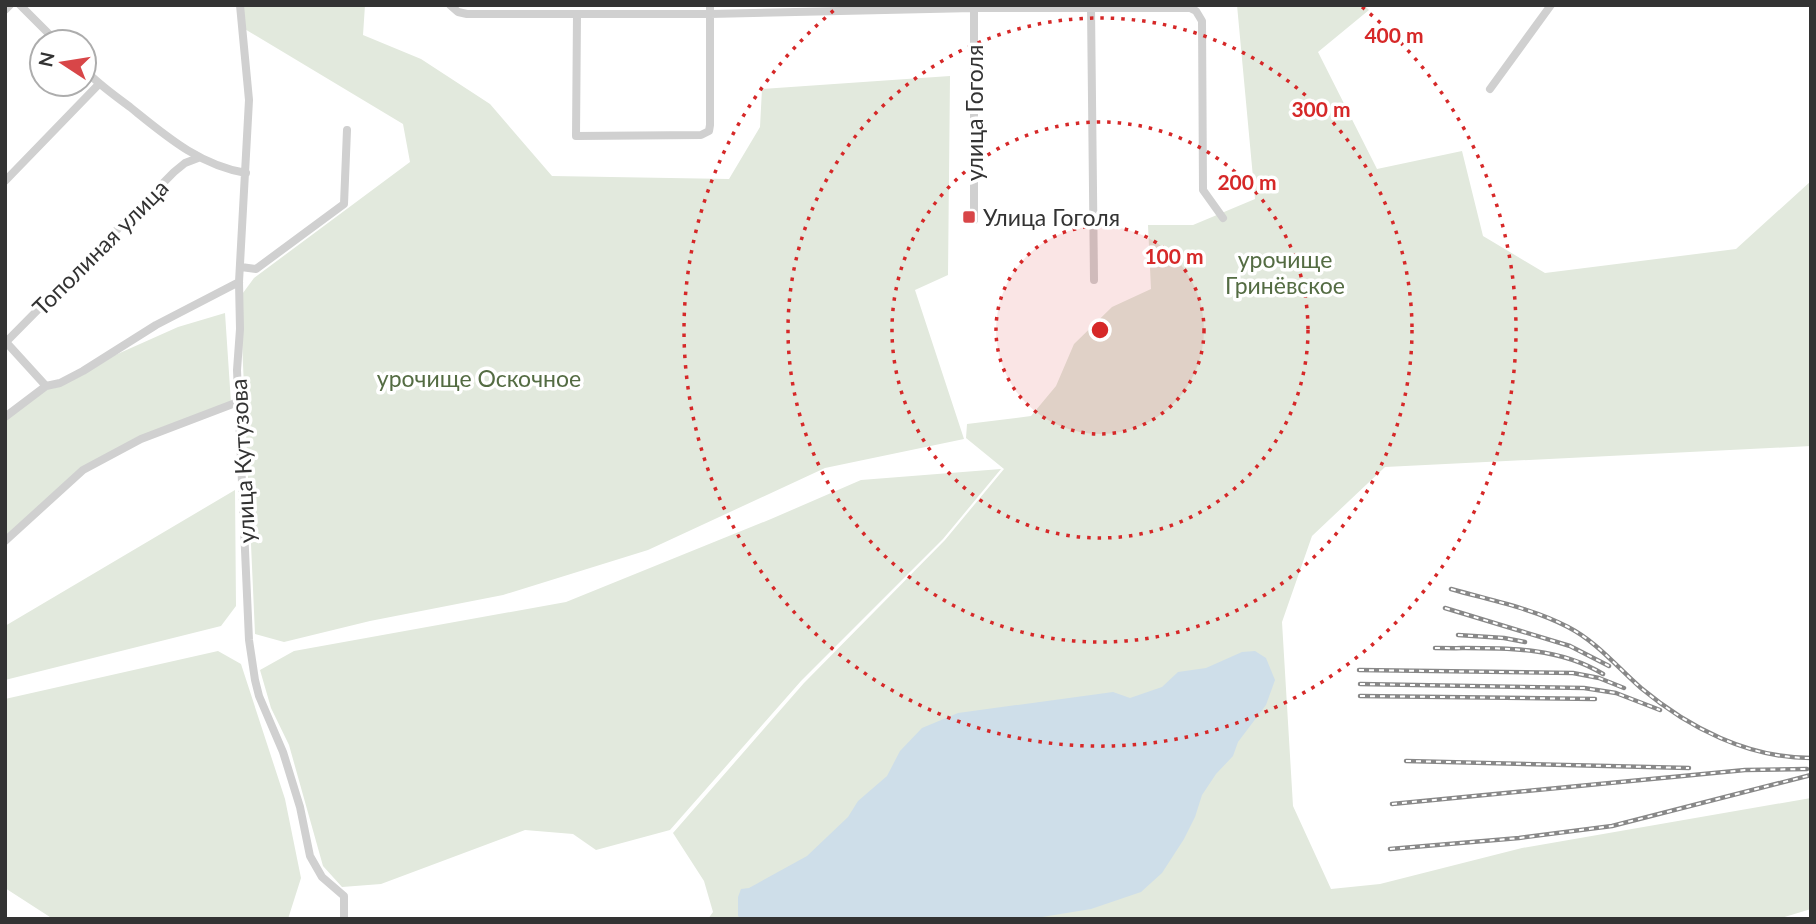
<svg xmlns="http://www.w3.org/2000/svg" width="1816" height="924" font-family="Lato,sans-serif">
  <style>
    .green { fill: #e2e9dd }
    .water { fill: #cedee9 }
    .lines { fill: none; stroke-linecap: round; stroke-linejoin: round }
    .minor { stroke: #d0d0d0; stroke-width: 8 }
    .rail-casing { stroke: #888; stroke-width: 4.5 }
    .rail { stroke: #fff; stroke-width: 2; stroke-dasharray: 5; stroke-linecap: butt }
    .ring { fill: none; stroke: #d62828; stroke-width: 3.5; stroke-dasharray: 3.5 7 }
    .poi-dot { fill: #d84648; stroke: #fff; stroke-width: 2.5 }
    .labels { text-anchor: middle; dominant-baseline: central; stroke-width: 7; stroke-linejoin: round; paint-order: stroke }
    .street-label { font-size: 23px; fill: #333; stroke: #fff }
    .poi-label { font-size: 23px; fill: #333; stroke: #fff; text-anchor: start }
    .park-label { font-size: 23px; fill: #546c43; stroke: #fff }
    .centre { fill: #d62828; stroke: #fff; stroke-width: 3.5 }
    .ring-label { font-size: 21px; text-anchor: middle; font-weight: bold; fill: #d62828; stroke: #fff; stroke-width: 7; stroke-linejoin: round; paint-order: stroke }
  </style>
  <rect width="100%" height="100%" fill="#fff"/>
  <path class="green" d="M 241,5 L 365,5 L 363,35 L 421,59 L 490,104 L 552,176 L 729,179 L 760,127 L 762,89 L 950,76 L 948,275 L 915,290 L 964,439 L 825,468 L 648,550 L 503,595 L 370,621 L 284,642 L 255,634 L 240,297 L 254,278 L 410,162 L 403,124 L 243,28 Z
    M 1237,5 L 1364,5 L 1369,10 L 1318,52 L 1377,169 L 1462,151 L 1483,236 L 1545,273 L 1736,249 L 1811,181 L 1811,446 L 1385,467 L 1312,536 L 1282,622 L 1293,806 L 1331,889 L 1380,884 L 1522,848 L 1811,798 L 1811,909 L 1778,919 L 708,919 L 713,912 L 704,881 L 673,833 L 804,683 L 945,540 L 1004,469 L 966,438 L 967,424 L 1031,416 L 1056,386 L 1074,344 L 1112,307 L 1151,289 L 1148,225 L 1193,225 L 1255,199 Z
    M 225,313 L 231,403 L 82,468 L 5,538 L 5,417 L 57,381 L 178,327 Z
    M 1001,469 L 943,539 L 801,681 L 670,830 L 596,850 L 573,834 L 525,830 L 381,884 L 342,887 L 323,866 L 289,745 L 271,708 L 260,670 L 294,651 L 566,602 L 771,519 L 861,480 Z
    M 235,490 L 236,606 L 221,626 L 5,680 L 5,626 Z
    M 218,651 L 241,664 L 285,799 L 301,878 L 288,919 L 53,919 L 5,888 L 5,699 Z"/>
  <path class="water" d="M 1255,651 L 1266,658 L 1275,680 L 1266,705 L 1238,742 L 1233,756 L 1216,774 L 1202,795 L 1195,817 L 1184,839 L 1162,873 L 1141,892 L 1091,909 L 1030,919 L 741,919 L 738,916 L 738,897 L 741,889 L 749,888 L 807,856 L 848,817 L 858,801 L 887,776 L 900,751 L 922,728 L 958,713 L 1113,692 L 1130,698 L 1162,687 L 1178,672 L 1206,668 L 1242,652 Z"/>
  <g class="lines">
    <path class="minor" d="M 20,5 L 57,42
      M 240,5 L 249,100 L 239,282 L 240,329 L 237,370 L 249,640 L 255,680 L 259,696 L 283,752 L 300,807 L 310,856 L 322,877 L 344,896 L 344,919
      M 450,5 L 458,12 L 467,14 L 710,14 L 974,8 L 1190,8 L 1196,11 L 1202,21 L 1203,190 L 1223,218
      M 974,6 L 974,220
      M 1091,8 L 1094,280
      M 5,10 L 10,5
      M 577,14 L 576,136 L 701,135 L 709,131 L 710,125 L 710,5
      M 84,69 C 98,84 114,95 130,107 C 166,136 199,165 246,173
      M 1490,89 L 1551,5
      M 5,181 L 99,84
      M 241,267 L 256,269 L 344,204 L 347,130
      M 5,341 L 46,386
      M 6,342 L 174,172 L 185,163 L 198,158
      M 5,417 L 46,386 L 60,383 L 83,371 L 156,325 L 239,282
      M 5,541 L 83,470 L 141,439 L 238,402"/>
    <g class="rail-casing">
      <path id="rail" d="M 1451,589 C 1489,600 1532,608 1568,627 C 1597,642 1617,667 1641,688 C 1689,728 1748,758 1811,758
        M 1445,608 L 1570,646 L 1609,666
        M 1458,635 L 1504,638 L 1525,642
        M 1435,648 C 1492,649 1552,643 1603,674
        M 1359,670 L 1573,673 L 1599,678 L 1624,688
        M 1360,684 L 1584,688 L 1616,693 L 1660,710
        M 1360,696 L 1595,699
        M 1406,761 L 1689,768
        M 1392,804 L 1745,770 L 1807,769
        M 1390,849 L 1519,838 L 1612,826 L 1811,775"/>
    </g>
    <use href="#rail" class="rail"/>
  </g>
  <circle cx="1100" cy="330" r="104" fill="#d62828" fill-opacity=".12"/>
  <g class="ring">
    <circle cx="1100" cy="330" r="104"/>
    <circle cx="1100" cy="330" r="208"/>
    <circle cx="1100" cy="330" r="312"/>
    <path d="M1362 7A416 416 0 1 1 838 7"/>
  </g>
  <rect class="poi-dot" x="962" y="210" width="14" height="14" rx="3.5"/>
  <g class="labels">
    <g class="street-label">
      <text transform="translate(974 113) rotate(-90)">улица Гоголя</text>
      <text transform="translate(100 247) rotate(-45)">Тополиная улица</text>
      <text transform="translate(242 461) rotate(-93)">улица Кутузова</text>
    </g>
    <g class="poi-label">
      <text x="983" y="217">Улица Гоголя</text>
    </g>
    <g class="park-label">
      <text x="1285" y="259">урочище<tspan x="1285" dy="26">Гринёвское</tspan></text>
      <text x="479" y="378">урочище Оскочное</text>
    </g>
  </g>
  <circle cx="1100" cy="330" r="10" class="centre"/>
  <g class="ring-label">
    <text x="1394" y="43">400 m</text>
    <text x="1321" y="117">300 m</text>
    <text x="1247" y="190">200 m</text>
    <text x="1174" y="264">100 m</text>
  </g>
  <rect width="1816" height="924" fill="none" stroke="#333333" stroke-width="14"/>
  <g transform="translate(63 63) rotate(282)"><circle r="33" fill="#ffffff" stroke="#adadad" stroke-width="2"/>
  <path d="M0-5L12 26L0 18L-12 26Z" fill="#d84648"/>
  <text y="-10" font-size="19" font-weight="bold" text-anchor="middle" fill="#333333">N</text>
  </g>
</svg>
